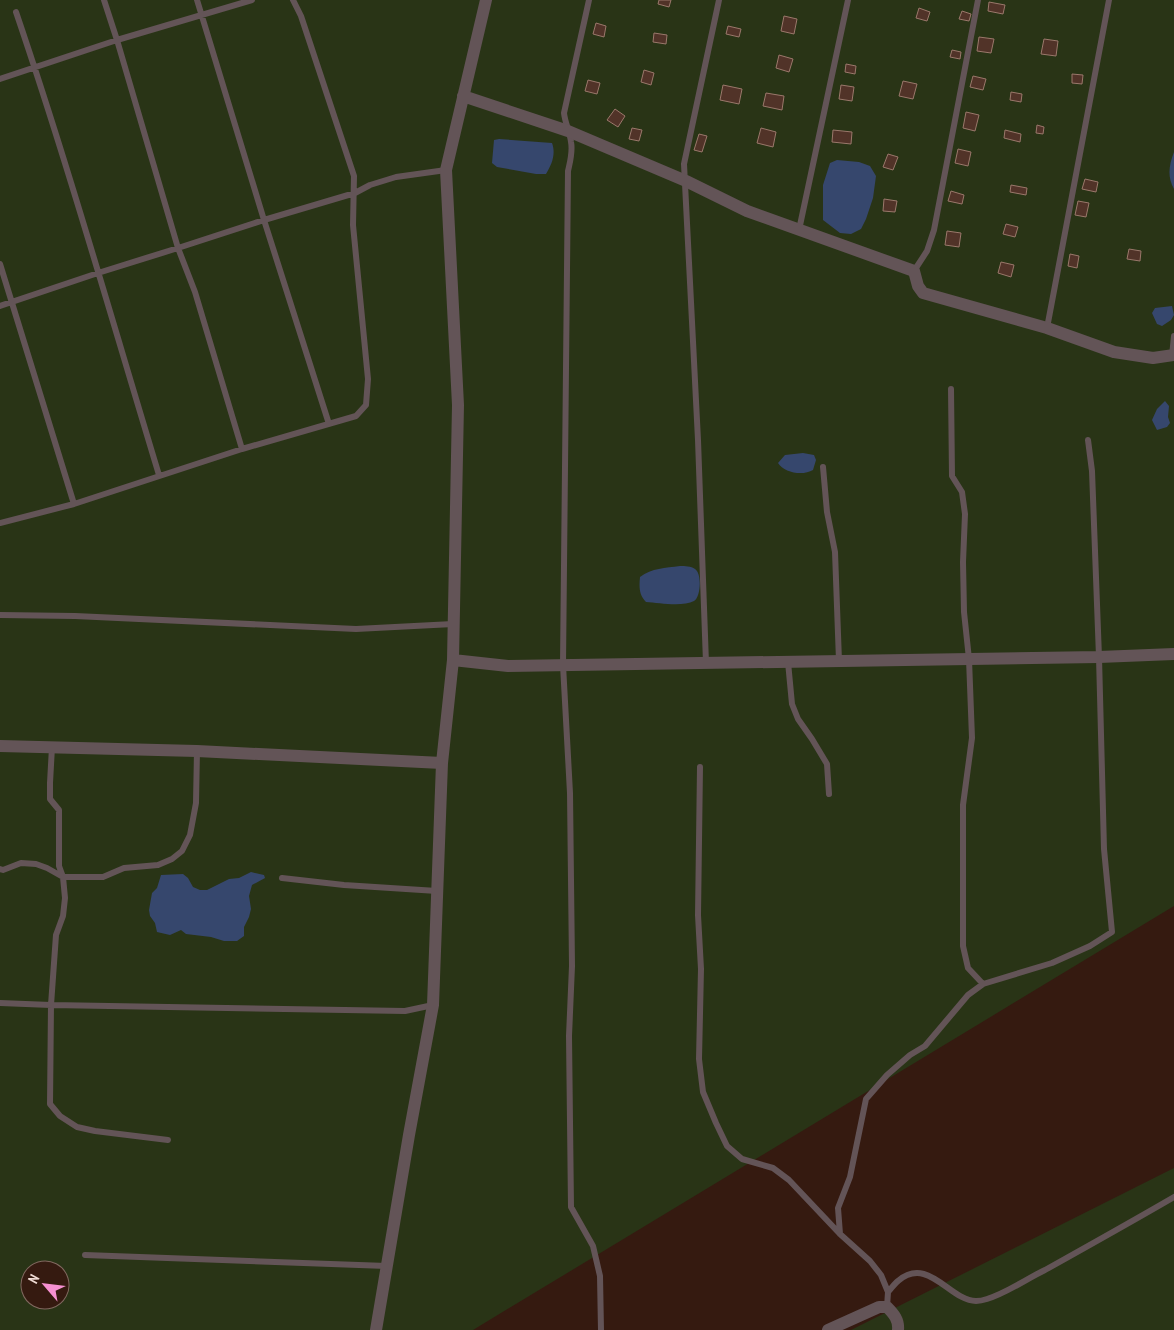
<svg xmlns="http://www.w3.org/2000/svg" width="1174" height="1330" font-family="'PT Sans Narrow',sans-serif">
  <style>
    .green { fill: #293416; fill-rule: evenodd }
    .water { fill: #36476d }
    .building { fill: #513328; stroke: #9a786b }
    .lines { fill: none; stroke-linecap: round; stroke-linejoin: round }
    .lane { stroke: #635457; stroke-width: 6 }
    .street { stroke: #635457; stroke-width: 12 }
  </style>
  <rect width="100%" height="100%" fill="#351a10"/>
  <path class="green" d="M 0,0 L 1174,0 L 1174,906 L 473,1330 L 0,1330 ZM 30,1270 L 60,1270 L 60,1300 L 30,1300 Z
    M 1174,1168 L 1174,1330 L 851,1330 Z"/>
  <path class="water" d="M 499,139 L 552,143 C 556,154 552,164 546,174 L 536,174 L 497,167 L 492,163 L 494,140 Z
    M 1174,152 L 1174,189 C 1167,177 1169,165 1174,152 Z
    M 837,160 L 859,162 L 870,166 L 876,176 L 873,198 L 866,219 L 861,229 L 851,234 L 840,233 L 823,220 L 823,185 L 830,163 Z
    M 1172,306 L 1174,315 L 1171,320 L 1162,326 L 1157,324 L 1152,313 L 1155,308 Z
    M 1165,401 L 1169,406 L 1168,417 L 1170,423 L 1167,427 L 1157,430 L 1152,420 L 1157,409 Z
    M 803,453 L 814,455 L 816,460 L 813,470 C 803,476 784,473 778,463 L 785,455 Z
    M 680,566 C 685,566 691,566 695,569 C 702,573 701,597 694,601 C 683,607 659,603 646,602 C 639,595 639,587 640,577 C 652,568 665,568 680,566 Z
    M 251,872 L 264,875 L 265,878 L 252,885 L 249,896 L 251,909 L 249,917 L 244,927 L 244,936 L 237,941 L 224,941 L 211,937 L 186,934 L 181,930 L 170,935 L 157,932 L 155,923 L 150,916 L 149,910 L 152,893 L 157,888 L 161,875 L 183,874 L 188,878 L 193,887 L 200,890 L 207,890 L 229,879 L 239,878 Z"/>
  <path class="building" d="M 659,0 L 671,0 L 669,7 L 658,4 Z
    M 989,2 L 1005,5 L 1003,14 L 988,11 Z
    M 919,8 L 930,12 L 927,21 L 916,18 Z
    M 962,11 L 971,14 L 969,21 L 959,19 Z
    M 784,16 L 797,19 L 794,34 L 781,31 Z
    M 596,23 L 606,26 L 604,37 L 593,34 Z
    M 728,26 L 741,29 L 739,37 L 726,34 Z
    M 654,33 L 667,35 L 666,44 L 653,42 Z
    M 979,37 L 994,39 L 991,53 L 977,51 Z
    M 1044,39 L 1058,41 L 1056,56 L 1041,54 Z
    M 952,50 L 961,52 L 960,59 L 950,57 Z
    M 779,55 L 793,59 L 789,72 L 776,68 Z
    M 846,64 L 856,66 L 855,74 L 845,72 Z
    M 644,70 L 654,73 L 651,85 L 641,82 Z
    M 1072,74 L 1083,75 L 1082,84 L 1072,83 Z
    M 973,76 L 986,79 L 983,90 L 970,87 Z
    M 588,80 L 600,83 L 597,94 L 585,91 Z
    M 903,81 L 917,84 L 913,99 L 899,96 Z
    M 723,85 L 742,89 L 739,104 L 720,100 Z
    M 841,85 L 854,87 L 852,101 L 839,99 Z
    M 1011,92 L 1022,94 L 1021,102 L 1010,100 Z
    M 766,93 L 784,96 L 782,110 L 763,106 Z
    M 615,109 L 625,116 L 618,127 L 607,120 Z
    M 966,112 L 979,115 L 975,131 L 963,128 Z
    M 1037,125 L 1044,127 L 1043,134 L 1036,133 Z
    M 632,128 L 642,130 L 639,141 L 629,139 Z
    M 761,128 L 776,132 L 773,147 L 757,143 Z
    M 833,130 L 852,132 L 851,144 L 832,142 Z
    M 1005,130 L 1021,134 L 1020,142 L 1004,138 Z
    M 699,134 L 707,136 L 702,152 L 694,150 Z
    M 958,149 L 971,152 L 968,166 L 955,163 Z
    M 888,154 L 898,157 L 893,170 L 883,167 Z
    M 1085,179 L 1098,182 L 1096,192 L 1082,189 Z
    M 1011,185 L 1027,188 L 1026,195 L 1010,192 Z
    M 951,191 L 964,195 L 962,204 L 948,201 Z
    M 884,199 L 897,201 L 895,212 L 883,211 Z
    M 1078,201 L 1089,203 L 1086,217 L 1075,215 Z
    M 1006,224 L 1018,227 L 1015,237 L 1003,234 Z
    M 947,231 L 961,233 L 959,247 L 945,245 Z
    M 1129,249 L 1141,251 L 1140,261 L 1127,259 Z
    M 1070,254 L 1079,256 L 1077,268 L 1068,266 Z
    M 1001,262 L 1014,265 L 1011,277 L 998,273 Z"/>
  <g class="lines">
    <path class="lane" d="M 104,0 L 117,40 L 178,248 L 195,292 L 242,449
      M 197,0 L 264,220 L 329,424
      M 589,0 L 564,113 C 565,123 570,132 571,142 C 573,152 570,162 568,171 L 563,665 L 570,793 L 572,966 L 569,1036 L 571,1207 L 593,1246 L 600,1276 L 601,1330
      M 16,12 C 68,165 112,320 159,475
      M 0,79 L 117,40 L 252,0
      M 799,230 L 848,0
      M 0,264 L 74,504
      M 914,271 L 927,251 L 934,230 L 978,0
      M 0,306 L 98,273 L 178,248 L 264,220 L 355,193 L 370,185 L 396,177 L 446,170
      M 1047,328 L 1109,0
      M 1172,356 L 1174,336
      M 951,389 L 952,476 L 962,492 L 965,514 L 963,562 L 964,612 L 969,659 L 972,738 L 963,805 L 963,946 L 968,968 L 983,984
      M 823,467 L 827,512 L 835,552 L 839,661
      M 0,523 L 74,504 L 242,449 L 356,416 L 366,405 L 368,379 L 353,225 L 354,176 L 301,16 L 293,0
      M 0,615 L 75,616 L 356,629 L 453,624
      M 788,662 L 792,704 L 798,719 L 812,739 L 827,764 L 829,794
      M 706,663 L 698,440 L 684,164 L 719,0
      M 52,747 L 50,783 L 50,799 L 59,810 L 59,866 L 63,877 L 65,898 L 63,916 L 56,935 L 51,1005 L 50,1104 L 60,1116 L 77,1127 L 95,1131 L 168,1140
      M 700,767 L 698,915 L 701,969 L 699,1059 L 703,1092 L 716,1123 L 727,1146 L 742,1159 L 773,1168 L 789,1180 L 840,1234 L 870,1261 L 881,1275 L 888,1292 L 887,1307
      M 0,869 L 3,870 L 21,863 L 36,864 L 47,868 L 63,877 L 103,877 L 124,868 L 158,865 L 172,859 L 182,851 L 190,835 L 196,803 L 197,751
      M 282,878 L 344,885 L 437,891
      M 0,1003 L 51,1005 L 405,1011 L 433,1005
      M 840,1234 L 838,1208 L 850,1177 L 866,1099 L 887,1075 L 910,1055 L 925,1046 L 968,995 L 983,984 L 1052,963 L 1090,946 L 1112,932 L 1104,849 L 1099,657 L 1092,471 L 1088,440
      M 85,1255 L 387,1266
      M 888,1292 C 891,1289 894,1284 898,1281 C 928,1255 950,1301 976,1301 C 979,1301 984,1300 987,1299 C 1007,1293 1026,1279 1045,1270 C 1088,1246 1131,1222 1174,1197"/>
    <path class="street" d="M 463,96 L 568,131 L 686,181 L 747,211 L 914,271 L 918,286 L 923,293 L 1047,328 L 1114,352 L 1153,358 L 1174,355
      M 453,660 L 508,666 L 1099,657 L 1174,654
      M 0,746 L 197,751 L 442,763
      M 376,1330 L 409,1135 L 433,1005 L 442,763 L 453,660 L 458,405 L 446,170 L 486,0
      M 828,1330 L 879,1307 L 887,1307 C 894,1314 899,1320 898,1330"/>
  </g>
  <g transform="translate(45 1285) rotate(298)"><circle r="24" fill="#351a10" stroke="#80685f"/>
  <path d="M0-4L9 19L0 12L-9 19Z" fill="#f690d1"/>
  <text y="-8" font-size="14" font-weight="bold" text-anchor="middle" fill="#f1ddd6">N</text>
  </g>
</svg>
